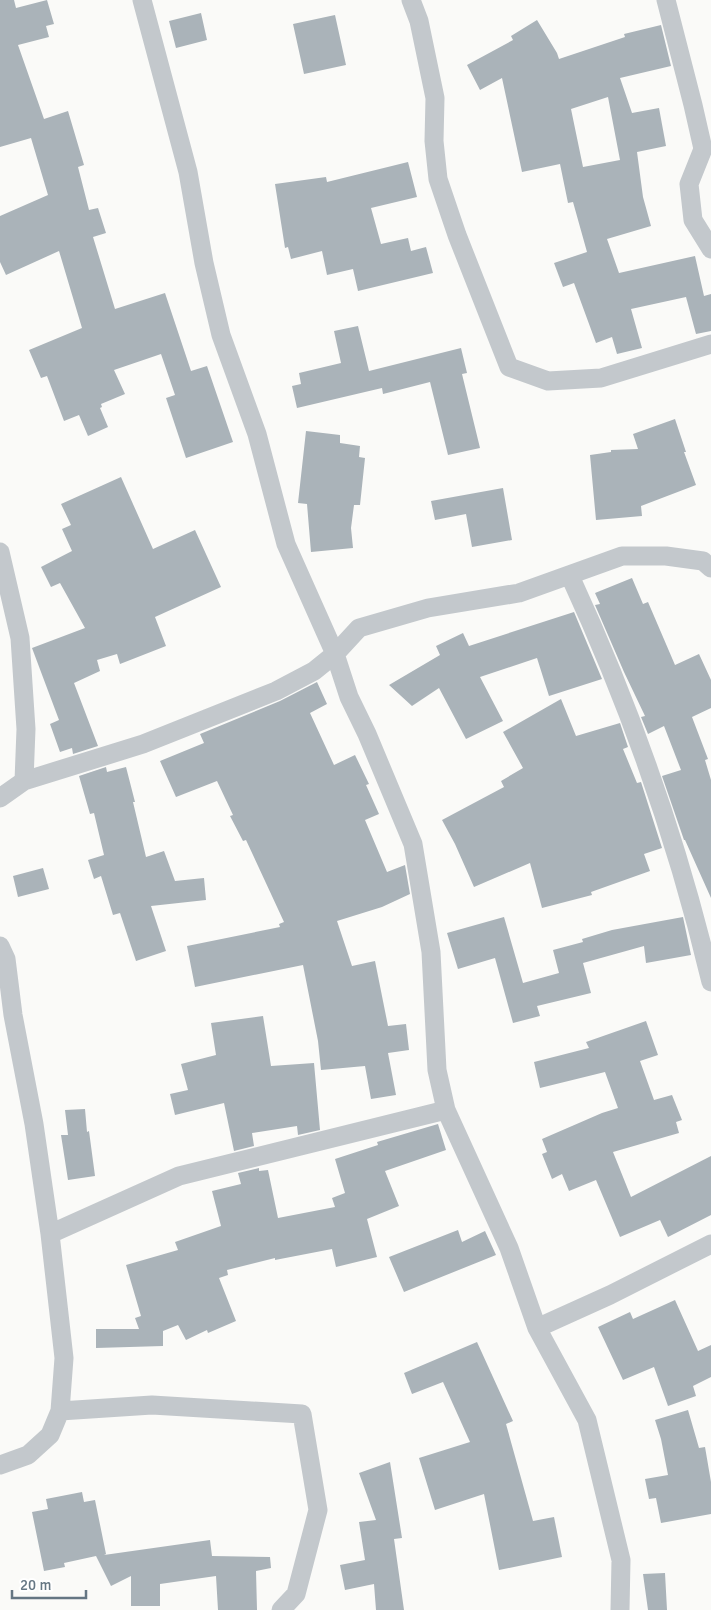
<svg xmlns="http://www.w3.org/2000/svg" width="711" height="1610" font-family="Signika,sans-serif">
  <style>
    .building { fill: #aab3b9; fill-rule: evenodd }
    .lines { fill: none; stroke-linecap: round; stroke-linejoin: round }
    .minor { stroke: #c3c8cc; stroke-width: 19 }
  </style>
  <rect width="100%" height="100%" fill="#fafaf8"/>
  <path class="building" d="M 0,0 L 14,0 L 16,8 L 47,0 L 54,24 L 46,26 L 49,37 L 18,45 L 44,119 L 68,111 L 84,165 L 78,167 L 89,210 L 98,208 L 106,233 L 93,237 L 115,309 L 165,293 L 191,371 L 207,366 L 233,442 L 186,458 L 166,398 L 175,395 L 161,354 L 114,370 L 125,394 L 101,404 L 102,407 L 100,408 L 108,427 L 88,436 L 79,415 L 64,421 L 47,376 L 41,378 L 29,350 L 82,328 L 59,251 L 6,275 L 0,262 L 0,216 L 48,195 L 31,138 L 0,147 Z
    M 201,13 L 207,40 L 176,48 L 169,21 Z
    M 335,15 L 346,65 L 304,74 L 293,24 Z
    M 537,20 L 557,53 L 559,59 L 625,37 L 624,34 L 661,25 L 671,66 L 620,78 L 632,113 L 659,108 L 666,146 L 637,152 L 643,197 L 651,226 L 607,239 L 619,273 L 695,256 L 704,296 L 711,294 L 711,331 L 696,334 L 686,297 L 631,309 L 642,348 L 617,354 L 612,337 L 596,343 L 574,283 L 563,287 L 554,263 L 587,252 L 573,202 L 568,203 L 560,164 L 522,172 L 502,78 L 480,90 L 467,65 L 513,40 L 511,36 ZM 608,97 L 620,160 L 583,167 L 571,109 Z
    M 408,162 L 417,197 L 371,208 L 381,244 L 408,238 L 411,251 L 426,247 L 433,273 L 358,291 L 353,269 L 327,275 L 322,251 L 291,259 L 288,247 L 285,248 L 275,184 L 326,177 L 327,182 Z
    M 358,326 L 369,371 L 461,348 L 467,373 L 462,374 L 480,448 L 448,455 L 430,382 L 383,394 L 382,388 L 297,408 L 292,386 L 301,384 L 299,373 L 341,363 L 334,331 Z
    M 675,419 L 686,452 L 684,452 L 696,485 L 641,506 L 642,516 L 596,520 L 590,455 L 611,452 L 611,450 L 638,449 L 633,434 Z
    M 306,431 L 340,435 L 340,443 L 360,446 L 359,457 L 365,458 L 360,505 L 354,505 L 351,528 L 353,548 L 311,552 L 307,504 L 298,503 Z
    M 121,477 L 153,549 L 195,530 L 221,587 L 155,617 L 166,646 L 120,664 L 117,654 L 97,660 L 100,671 L 74,683 L 98,746 L 73,754 L 72,748 L 60,752 L 50,724 L 59,720 L 32,648 L 85,628 L 60,583 L 51,587 L 41,567 L 72,551 L 62,529 L 71,525 L 61,504 Z
    M 503,488 L 512,540 L 472,547 L 466,514 L 435,520 L 431,501 Z
    M 632,578 L 643,604 L 648,602 L 675,665 L 699,654 L 711,680 L 711,708 L 692,717 L 708,759 L 705,760 L 711,780 L 711,898 L 685,840 L 684,840 L 662,776 L 681,770 L 664,726 L 648,734 L 641,717 L 645,716 L 624,672 L 595,605 L 600,604 L 595,593 Z
    M 574,612 L 602,679 L 549,696 L 537,658 L 480,677 L 503,721 L 466,739 L 439,688 L 412,706 L 389,685 L 440,655 L 436,646 L 463,633 L 469,646 Z
    M 317,682 L 327,704 L 310,713 L 334,765 L 355,755 L 369,784 L 366,785 L 379,814 L 365,820 L 387,872 L 405,865 L 410,894 L 382,907 L 337,921 L 352,966 L 375,961 L 388,1026 L 406,1024 L 409,1050 L 388,1053 L 396,1095 L 371,1099 L 365,1066 L 321,1070 L 318,1041 L 303,965 L 195,987 L 187,946 L 280,927 L 279,924 L 284,922 L 246,840 L 243,841 L 230,816 L 233,815 L 217,781 L 176,797 L 160,761 L 204,743 L 200,734 L 280,701 Z
    M 561,699 L 576,736 L 620,723 L 628,747 L 623,749 L 637,783 L 641,782 L 662,848 L 644,854 L 650,871 L 591,892 L 592,895 L 542,908 L 530,863 L 474,887 L 455,844 L 442,820 L 504,787 L 501,781 L 523,768 L 503,732 Z
    M 106,767 L 107,772 L 126,767 L 135,802 L 133,802 L 146,857 L 164,851 L 175,881 L 204,878 L 206,900 L 151,906 L 166,951 L 136,961 L 120,913 L 113,915 L 101,876 L 94,879 L 88,860 L 104,855 L 94,813 L 90,814 L 79,776 Z
    M 43,868 L 49,889 L 18,897 L 13,876 Z
    M 504,917 L 523,983 L 559,973 L 553,950 L 583,942 L 582,939 L 612,930 L 683,917 L 691,955 L 646,963 L 644,946 L 583,963 L 591,993 L 537,1006 L 540,1016 L 513,1023 L 495,958 L 458,969 L 447,933 Z
    M 263,1016 L 271,1066 L 314,1063 L 320,1130 L 298,1135 L 297,1126 L 252,1133 L 254,1146 L 234,1151 L 224,1103 L 175,1115 L 170,1094 L 188,1090 L 181,1064 L 216,1055 L 211,1023 Z
    M 646,1021 L 658,1055 L 640,1061 L 654,1100 L 672,1095 L 682,1120 L 676,1122 L 679,1133 L 613,1152 L 631,1197 L 711,1156 L 711,1215 L 668,1237 L 660,1220 L 620,1237 L 596,1180 L 569,1191 L 562,1174 L 552,1179 L 542,1154 L 547,1152 L 542,1139 L 602,1113 L 618,1108 L 605,1072 L 540,1088 L 534,1062 L 589,1048 L 586,1042 Z
    M 85,1109 L 87,1132 L 89,1131 L 95,1176 L 68,1180 L 61,1135 L 68,1135 L 65,1110 Z
    M 438,1124 L 446,1150 L 385,1171 L 399,1206 L 367,1219 L 377,1257 L 336,1267 L 332,1249 L 275,1260 L 275,1258 L 227,1270 L 228,1275 L 219,1278 L 236,1321 L 208,1333 L 207,1330 L 186,1340 L 178,1325 L 163,1331 L 163,1346 L 96,1348 L 96,1329 L 139,1329 L 135,1318 L 141,1316 L 126,1265 L 178,1250 L 175,1242 L 221,1226 L 212,1191 L 241,1184 L 238,1173 L 259,1168 L 259,1171 L 268,1170 L 278,1218 L 335,1207 L 332,1198 L 345,1193 L 335,1159 L 378,1145 L 377,1142 Z
    M 458,1230 L 462,1242 L 485,1231 L 496,1255 L 404,1292 L 389,1257 Z
    M 675,1300 L 698,1351 L 711,1345 L 711,1377 L 693,1386 L 696,1396 L 668,1406 L 654,1367 L 623,1380 L 598,1327 L 630,1312 L 633,1319 Z
    M 477,1342 L 513,1421 L 506,1424 L 533,1521 L 554,1517 L 562,1557 L 499,1570 L 484,1494 L 435,1510 L 419,1458 L 470,1442 L 443,1382 L 412,1394 L 404,1373 Z
    M 688,1410 L 699,1448 L 705,1447 L 711,1482 L 711,1514 L 661,1523 L 656,1498 L 649,1499 L 645,1479 L 668,1475 L 661,1439 L 655,1420 Z
    M 390,1462 L 402,1538 L 394,1539 L 404,1610 L 376,1610 L 374,1584 L 345,1590 L 340,1565 L 365,1560 L 359,1522 L 376,1520 L 359,1473 Z
    M 82,1492 L 84,1502 L 95,1500 L 106,1554 L 104,1555 L 210,1540 L 212,1556 L 270,1557 L 271,1568 L 256,1571 L 257,1610 L 218,1610 L 216,1576 L 160,1584 L 160,1606 L 131,1606 L 131,1576 L 111,1586 L 96,1556 L 64,1563 L 65,1567 L 44,1571 L 32,1512 L 48,1509 L 46,1499 Z
    M 665,1573 L 667,1610 L 648,1610 L 643,1574 Z"/>
  <g class="lines">
    <path class="minor" d="M 142,0 L 188,172 L 204,263 L 221,335 L 257,434 L 286,544 L 335,654 L 349,697 L 367,734 L 413,844 L 431,952 L 437,1070 L 446,1110 L 509,1248 L 537,1328 L 587,1420 L 621,1560 L 620,1610
      M 411,0 L 419,21 L 435,98 L 434,141 L 438,179 L 457,235 L 509,367 L 548,381 L 601,378 L 711,344
      M 666,0 L 693,105 L 703,149 L 689,184 L 693,220 L 711,249
      M 0,552 L 20,638 L 26,729 L 24,781
      M 570,576 C 630,706 678,843 711,982
      M 0,798 L 24,781 L 143,744 L 276,691 L 314,671 L 335,654 L 359,628 L 428,608 L 519,593 L 622,556 L 666,556 L 703,561 L 711,568
      M 0,946 L 6,959 L 13,1015 L 34,1124 L 50,1234 L 64,1358 L 60,1411 L 50,1435 L 28,1455 L 0,1465
      M 50,1234 L 179,1176 L 446,1110
      M 537,1328 L 610,1295 L 711,1244
      M 60,1411 L 152,1405 L 302,1414 L 318,1510 L 296,1594 L 281,1610"/>
  </g>
  <path d="M12 1590v8h74v-8" fill="none" stroke="#657683" stroke-width="2.5"/>
  <text x="20" y="1590" font-size="15" fill="#657683" stroke="#ffffff" stroke-width="4" paint-order="stroke">20 m</text>
</svg>
